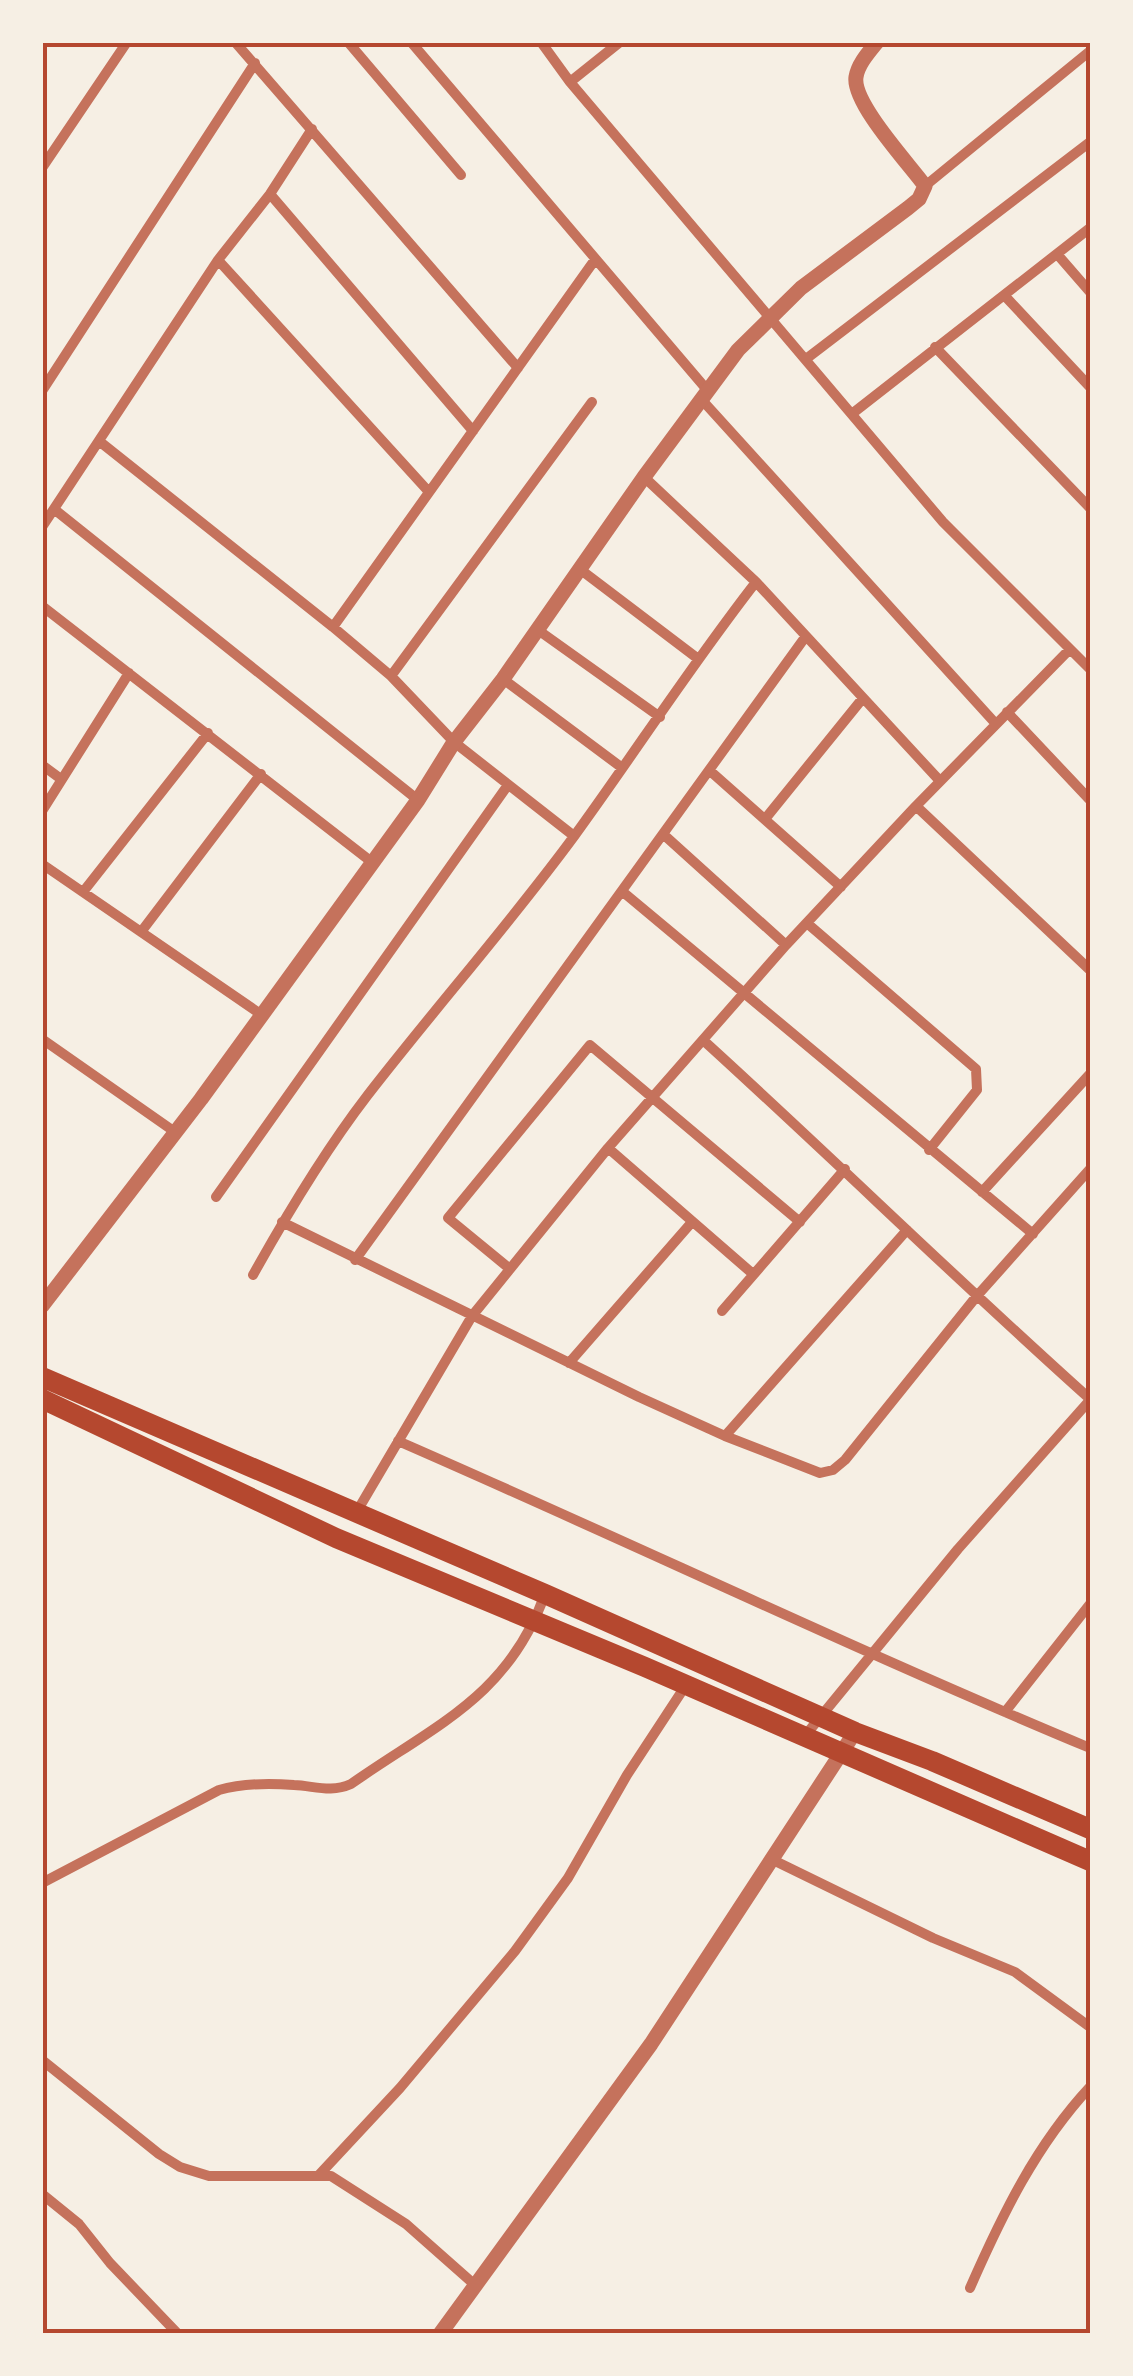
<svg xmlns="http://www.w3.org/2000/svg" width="1133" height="2376" font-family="'Fira Sans',sans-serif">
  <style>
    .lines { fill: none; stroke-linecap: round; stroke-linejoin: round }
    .minor { stroke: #c5725c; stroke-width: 10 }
    .tertiary { stroke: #c5725c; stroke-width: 15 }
    .trunk { stroke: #b5482f; stroke-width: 20 }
    .neatline { fill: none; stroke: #b5482f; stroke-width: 4 }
  </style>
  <rect width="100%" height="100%" fill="#f6efe4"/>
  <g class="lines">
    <path class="minor" d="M 235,42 L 518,368
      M 348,42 L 461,175
      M 411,42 L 708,391
      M 541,42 L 570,82 L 943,522 L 1090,669
      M 570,82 L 620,42
      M 42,168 L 127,42
      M 925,186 L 1090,51
      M 270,194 L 473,431
      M 1057,254 L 1090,292
      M 218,260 L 429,492
      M 1004,295 L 1090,387
      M 935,347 L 1090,508
      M 806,359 L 1090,142
      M 42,391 L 255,63
      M 702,400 L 996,724
      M 853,413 L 1090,228
      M 99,441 L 333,627 L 391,676 L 454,742 L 574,836
      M 644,477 L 756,582 L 940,781
      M 54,509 L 418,800
      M 42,527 L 218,260 L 270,194 L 312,129
      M 581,570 L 697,658
      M 42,606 L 373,863
      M 333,627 L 594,261
      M 538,630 L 660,717
      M 391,676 L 592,402
      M 503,679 L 621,767
      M 1007,712 L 1090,800
      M 42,765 L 61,779
      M 709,770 L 841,887
      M 916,806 L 1090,970
      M 42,811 L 129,673
      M 765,819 L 863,698
      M 663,834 L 786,945
      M 42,864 L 262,1015
      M 83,892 L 208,733
      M 623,892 L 1033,1234
      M 808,924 L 976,1069 L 977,1090 L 929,1150
      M 141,932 L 261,774
      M 42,1039 L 175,1132
      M 703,1040 C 834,1159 959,1282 1090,1399
      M 608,1148 L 753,1274
      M 982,1192 L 1090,1074
      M 216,1197 L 508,785
      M 282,1222 L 639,1397 L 725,1436 L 820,1473 L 833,1470 L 845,1460 L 976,1297 L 1090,1169
      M 355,1260 L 806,636
      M 510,1269 L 448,1218 L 590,1045 L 800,1222
      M 253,1275 C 287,1214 324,1152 367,1096 C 435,1008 509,925 575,835 C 636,751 692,664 756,582
      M 722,1311 L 845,1169
      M 569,1363 L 692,1222
      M 725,1436 L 907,1230
      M 398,1441 C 630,1542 857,1651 1090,1748
      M 356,1513 L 472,1316 L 608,1148 L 786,945 L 916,806 L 1069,650
      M 1005,1712 L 1090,1604
      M 804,1737 L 958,1549 L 1090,1400
      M 771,1859 L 933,1938 L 1015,1972 L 1090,2027
      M 42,1883 L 219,1790 C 243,1783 268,1783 294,1785 C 315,1786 331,1793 351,1784 C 435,1725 508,1697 545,1594
      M 42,2060 L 159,2154 L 180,2167 L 209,2176 L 331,2176 L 406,2224 L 475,2285
      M 318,2176 L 400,2088 L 515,1951 L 568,1878 L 627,1775 L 686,1685
      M 42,2194 L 79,2224 L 110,2263 L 178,2334
      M 970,2288 C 1002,2215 1036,2145 1090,2087"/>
    <path class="tertiary" d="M 42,1306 L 201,1099 L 418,800 L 454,742 L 503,679 L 644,477 L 738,350 L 801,288 L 908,208 L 919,199 L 925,186 C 910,165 852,103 856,77 C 858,64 869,52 877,42
      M 440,2334 L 651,2044 L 855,1732"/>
    <path class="trunk" d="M 42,1377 L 545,1594 L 855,1732 L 932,1761 L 1090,1829
      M 42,1399 L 336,1538 L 645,1667 L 1090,1861"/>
  </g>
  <rect width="1133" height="2376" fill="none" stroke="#f6efe4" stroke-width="90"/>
  <rect x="45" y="45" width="1043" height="2286" class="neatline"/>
</svg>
